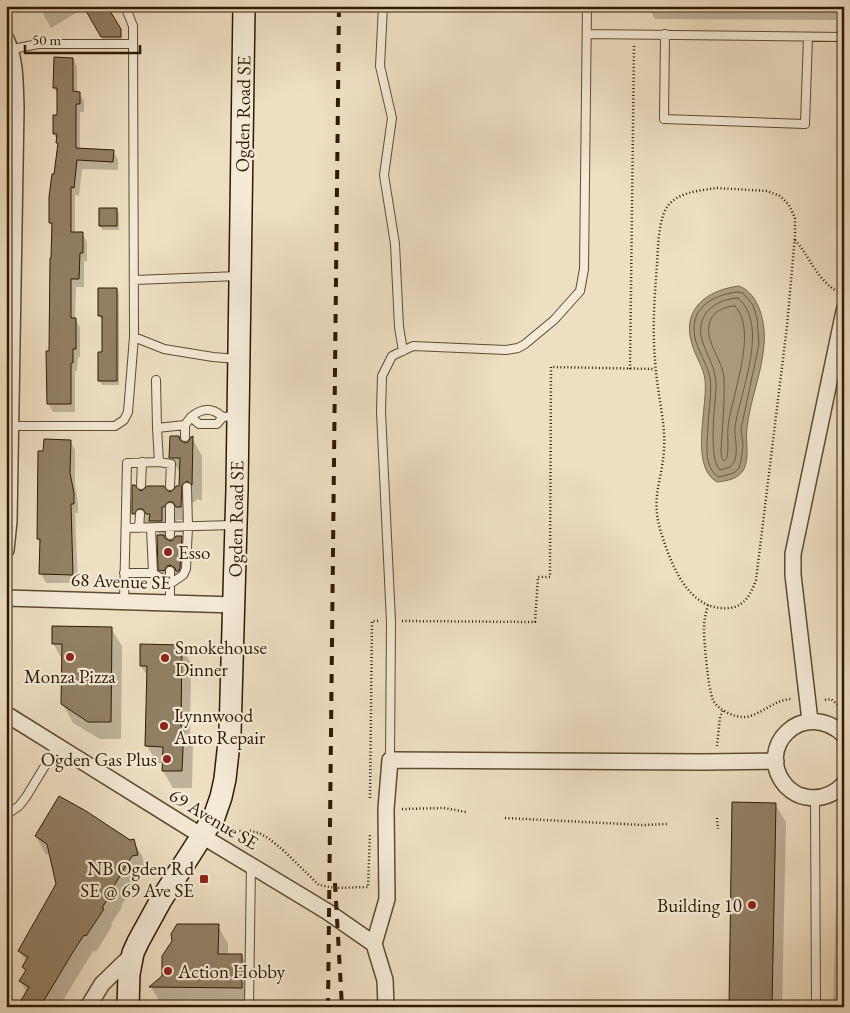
<svg xmlns="http://www.w3.org/2000/svg" width="850" height="1013" font-family="'EB Garamond',serif">
  <style>
    .water { fill: #ad9c80; stroke: #7a684d }
    .shadow { fill: #0003 }
    .lines { fill: none; stroke-linecap: round; stroke-linejoin: round }
    .shore { stroke: #6e5b40; stroke-width: 1 }
    .building { fill: #928065; stroke: #2e1a00 }
    .lane-casing { stroke: #5e4b30; stroke-width: 10 }
    .street-casing { stroke: #5e4b30; stroke-width: 18 }
    .secondary-casing { stroke: #2e1a00; stroke-width: 24 }
    .path { stroke: #2e1a00; stroke-width: 2.5; stroke-dasharray: 1 2.5; stroke-linecap: butt }
    .lane { stroke: #f4ead7; stroke-width: 8 }
    .street { stroke: #f4ead7; stroke-width: 15 }
    .secondary { stroke: #f4ead7; stroke-width: 21 }
    .rail { stroke: #2e1a00; stroke-width: 4; stroke-dasharray: 9 9; stroke-linecap: butt }
    .poi-dot { fill: #8f2418; stroke: #f4ead7; stroke-width: 2 }
    .labels { text-anchor: middle; dominant-baseline: central; stroke-width: 4.5; stroke-linejoin: round; paint-order: stroke }
    .street-label { font-size: 19px; fill: #2e1a00; stroke: #f4ead7 }
    .poi-label { font-size: 19px; fill: #2e1a00; stroke: #f4ead7; text-anchor: start }
  </style>
  <rect width="100%" height="100%" fill="#eedfc2"/>
  <filter id="stains"><feTurbulence type="fractalNoise" baseFrequency=".004" numOctaves="4"/><feColorMatrix values="0 0 0 0 .2 0 0 0 0 .09 0 0 0 0 .02 0 0 0 .5 -.17"/></filter>
  <radialGradient id="worn" r=".72"><stop offset=".6" stop-color="#630" stop-opacity="0"/><stop offset="1" stop-color="#630" stop-opacity=".3"/></radialGradient>
  <path class="water" d="M 739,286 C 760,294 766,325 764,345 C 762,373 750,400 747,428 C 745,442 750,456 744,469 C 739,479 727,481 717,482 C 689,466 708,407 705,380 C 704,368 695,356 692,344 C 681,309 707,290 739,286 Z"/>
  <path class="shadow" d="M 39,6 L 72,6 L 76,13 L 51,28 Z
    M 106,6 L 122,35 L 122,41 L 104,40 L 89,13 Z
    M 650,6 L 836,6 L 836,20 L 655,19 L 650,10 Z
    M 73,59 L 77,67 L 77,93 L 79,93 L 84,101 L 84,112 L 80,112 L 80,150 L 113,151 L 118,160 L 118,170 L 82,169 L 79,196 L 75,195 L 75,234 L 82,234 L 87,242 L 87,261 L 84,261 L 84,287 L 76,287 L 75,319 L 80,327 L 80,357 L 78,357 L 77,371 L 75,371 L 75,412 L 53,412 L 48,403 L 53,259 L 53,228 L 50,223 L 50,197 L 56,175 L 59,145 L 54,134 L 58,116 L 58,94 L 54,88 Z
    M 116,209 L 119,213 L 119,230 L 103,230 L 100,226 Z
    M 117,289 L 119,293 L 119,385 L 102,385 L 100,381 L 103,353 L 103,320 L 99,316 Z
    M 192,438 L 202,456 L 202,501 L 198,499 L 192,503 L 191,525 L 187,525 L 184,520 L 177,520 L 175,524 L 172,524 L 171,539 L 164,539 L 169,542 L 181,537 L 186,546 L 184,579 L 176,574 L 165,578 L 160,569 L 160,536 L 155,528 L 147,527 L 143,532 L 133,513 L 141,492 L 170,493 L 180,487 L 181,475 L 171,457 L 181,442 L 184,444 L 189,443 Z
    M 70,441 L 75,450 L 75,483 L 78,503 L 78,513 L 75,513 L 78,583 L 46,583 L 41,574 L 41,544 L 38,539 Z
    M 111,628 L 122,646 L 121,739 L 100,739 L 73,723 L 63,704 L 63,662 L 53,643 Z
    M 181,646 L 191,663 L 190,740 L 193,745 L 192,788 L 173,788 L 163,771 L 164,763 L 157,763 L 147,746 L 148,677 L 141,666 Z
    M 775,804 L 786,822 L 782,1007 L 730,1007 Z
    M 36,836 L 130,841 L 133,840 L 142,856 L 146,871 L 142,872 L 121,906 L 122,907 L 111,924 L 112,926 L 96,952 L 94,950 L 82,969 L 59,1007 L 18,1007 L 27,993 L 20,981 L 26,972 L 23,967 L 26,962 L 19,951 L 57,884 L 51,856 L 45,853 Z
    M 837,873 L 844,873 L 844,1007 L 833,1007 Z
    M 218,926 L 228,944 L 228,955 L 241,955 L 252,973 L 251,1005 L 161,1004 L 151,987 Z"/>
  <g class="lines">
    <path class="shore" d="M 738,292 L 743,293 L 753,305 L 757,318 L 759,344 L 741,429 L 743,445 L 741,461 L 739,468 L 734,473 L 719,477 C 702,468 708,439 708,423 C 709,410 712,390 710,377 C 707,365 700,354 696,342 C 687,310 710,295 738,292 Z
      M 738,298 C 770,325 740,392 735,427 C 734,439 741,457 730,467 L 720,470 C 708,458 715,406 716,388 C 717,370 707,356 702,340 C 695,315 715,299 738,298 Z
      M 735,306 C 759,330 731,397 728,427 C 727,437 729,448 727,458 L 724,461 L 722,459 L 721,452 C 722,428 725,403 724,379 C 723,358 700,338 712,317 C 717,310 727,306 735,306 Z"/>
  </g>
  <path class="building" d="M 83,6 L 107,6 L 121,29 L 121,37 L 101,37 Z
    M 54,57 L 73,58 L 73,91 L 80,92 L 80,104 L 76,104 L 76,148 L 114,150 L 113,162 L 77,160 L 74,188 L 71,187 L 71,232 L 83,232 L 83,253 L 80,253 L 79,279 L 71,279 L 71,318 L 76,318 L 76,349 L 73,349 L 73,363 L 71,363 L 71,404 L 47,404 L 46,351 L 49,351 L 50,258 L 51,258 L 52,223 L 49,223 L 49,197 L 52,174 L 54,174 L 58,143 L 56,143 L 57,134 L 53,134 L 53,115 L 57,115 L 57,88 L 53,88 Z
    M 99,208 L 117,208 L 117,226 L 99,226 Z
    M 98,288 L 117,288 L 117,381 L 98,381 L 98,352 L 102,352 L 102,316 L 98,316 Z
    M 170,436 L 179,436 L 180,440 L 185,443 L 188,442 L 191,437 L 193,436 L 192,485 L 187,481 L 182,485 L 181,507 L 176,507 L 173,502 L 168,502 L 164,507 L 162,507 L 162,521 L 149,521 L 150,514 L 146,514 L 143,509 L 138,509 L 134,514 L 132,514 L 132,485 L 135,485 L 138,489 L 141,491 L 145,488 L 147,486 L 164,486 L 167,490 L 170,492 L 174,489 L 176,486 L 179,486 L 180,458 L 169,458 Z
    M 44,439 L 71,440 L 70,473 L 74,493 L 74,504 L 71,504 L 73,575 L 39,574 L 40,539 L 37,539 L 38,451 L 43,451 Z
    M 157,535 L 164,535 L 165,538 L 170,541 L 173,540 L 176,536 L 182,536 L 180,568 L 179,571 L 176,571 L 175,568 L 170,565 L 167,566 L 164,571 L 158,570 Z
    M 52,626 L 112,627 L 111,722 L 88,722 L 61,704 L 62,644 L 52,644 Z
    M 140,644 L 182,645 L 181,726 L 184,726 L 182,771 L 162,771 L 163,747 L 145,746 L 147,666 L 140,666 Z
    M 59,796 L 86,811 L 130,840 L 134,839 L 138,855 L 132,856 L 112,889 L 113,890 L 102,908 L 104,909 L 86,936 L 84,935 L 73,952 L 40,1007 L 17,1007 L 29,987 L 19,981 L 26,970 L 22,967 L 28,957 L 18,951 L 56,884 L 47,844 L 35,836 Z
    M 732,802 L 776,803 L 772,1007 L 729,1007 Z
    M 177,924 L 219,924 L 218,954 L 242,954 L 242,988 L 149,987 L 162,976 L 162,956 L 172,941 L 171,934 Z"/>
  <g class="lines">
    <g class="lane-casing">
      <path id="lane" d="M 383,6 L 380,66 L 392,118 L 384,175 L 395,244 L 399,327 L 403,351
        M 587,34 L 844,37
        M 665,34 L 664,119 L 805,124 L 808,37
        M 8,50 L 38,44 L 133,44
        M 134,280 L 239,276
        M 134,337 L 164,349 L 213,357 L 237,359
        M 156,380 L 157,428
        M 223,417 L 217,424 L 199,424 L 191,417 C 202,408 211,407 223,417 L 236,416
        M 185,425 L 185,437
        M 10,426 L 115,426 L 124,420 L 128,412 L 134,337 L 133,26 L 125,6
        M 159,462 L 171,464 L 170,486
        M 141,485 L 142,462
        M 126,528 L 233,525
        M 139,528 L 140,514
        M 151,528 L 153,573 L 170,584 L 183,575 L 186,569 L 188,527 L 187,487
        M 170,535 L 170,507
        M 170,571 L 170,603
        M 124,573 L 153,573
        M 124,602 L 127,463 L 159,462 L 157,428 L 185,425 L 191,417
        M 390,760 L 391,621 L 381,412 L 382,376 L 392,356 L 413,346 L 506,350 L 518,348 L 525,344 L 554,320 L 580,291 L 584,269 L 587,6
        M 815,799 L 816,1007
        M 6,815 L 19,806 L 26,797 L 57,746
        M 249,1007 L 251,865"/>
    </g>
    <g class="street-casing">
      <path id="street" d="M 6,39 C 16,60 15,83 16,107 L 9,521 L 6,550
        M 6,598 L 235,605
        M 6,714 L 202,836 L 328,912 L 374,944
        M 810,721 L 793,575 L 793,554 L 844,311
        M 844,735 C 803,697 753,748 786,786 C 791,791 798,796 806,797 C 821,800 833,795 844,784
        M 88,1007 L 102,984 L 132,955
        M 386,1007 L 385,980 L 374,944 L 387,899 L 386,809 L 390,760 L 703,762 L 776,761"/>
    </g>
    <g class="secondary-casing">
      <path id="secondary" d="M 128,1007 L 129,974 L 133,953 L 138,942 L 161,900 L 214,817 L 221,797 L 225,779 L 230,733 L 237,489 L 244,6"/>
    </g>
    <path class="path" d="M 717,188 L 767,191 L 780,196 L 789,205 L 795,218 L 795,236 L 787,326 L 756,580 C 751,594 744,607 729,608 C 687,612 670,561 660,529 C 651,496 662,481 664,450 C 666,426 658,396 656,371 C 652,336 654,301 657,265 C 658,248 658,229 664,213 C 672,192 698,191 717,188 Z
      M 795,240 C 810,257 817,280 837,291
      M 630,369 L 634,45
      M 708,605 C 706,613 704,620 704,628 C 704,642 708,688 713,700 C 718,710 735,718 746,717 C 763,714 775,699 792,699
      M 402,621 L 535,622 L 538,577 L 550,577 L 551,367 L 655,369
      M 825,700 L 831,699 L 844,710
      M 717,746 L 720,717 L 723,710
      M 370,798 L 372,621 L 379,621
      M 402,809 L 444,808 L 466,812
      M 505,818 L 643,825 L 668,824
      M 717,818 L 718,829
      M 236,831 L 251,831 L 259,833 L 268,838 L 283,850 L 319,885 L 335,888 L 368,887 L 370,834"/>
    <use href="#lane" class="lane"/>
    <use href="#street" class="street"/>
    <use href="#secondary" class="secondary"/>
    <path class="rail" d="M 335,883 L 342,1007
      M 328,1007 L 339,6"/>
  </g>
  <g class="poi-dot">
    <circle cx="168" cy="552" r="5"/>
    <circle cx="70" cy="657" r="5"/>
    <circle cx="165" cy="658" r="5"/>
    <circle cx="164" cy="726" r="5"/>
    <circle cx="167" cy="759" r="5"/>
    <rect x="199" y="874" width="10" height="10" rx="2.5"/>
    <circle cx="752" cy="905" r="5"/>
    <circle cx="168" cy="971" r="5"/>
  </g>
  <g class="labels">
    <g class="street-label">
      <text transform="translate(243 114) rotate(-89)">Ogden Road SE</text>
      <text transform="translate(236 519) rotate(-89)">Ogden Road SE</text>
      <text transform="translate(121 581) rotate(2)">68 Avenue SE</text>
      <text transform="translate(214 819) rotate(31)">69 Avenue SE</text>
    </g>
    <g class="poi-label">
      <text x="178" y="552">Esso</text>
      <text x="175" y="647">Smokehouse<tspan x="175" dy="22">Dinner</tspan></text>
      <text x="70" y="676" text-anchor="middle">Monza Pizza</text>
      <text x="174" y="715">Lynnwood<tspan x="174" dy="22">Auto Repair</tspan></text>
      <text x="157" y="759" text-anchor="end">Ogden Gas Plus</text>
      <text x="194" y="868" text-anchor="end">NB Ogden Rd<tspan x="194" dy="22">SE @ 69 Ave SE</tspan></text>
      <text x="742" y="905" text-anchor="end">Building 10</text>
      <text x="178" y="971">Action Hobby</text>
    </g>
  </g>
  <rect width="850" height="1013" fill="none" stroke="#eedfc2" stroke-width="25"/>
  <rect x="8" y="8" width="835" height="998" fill="none" stroke="#2e1a00" stroke-width="2.5"/>
  <rect x="12" y="12" width="825" height="988" fill="none" stroke="#2e1a00"/>
  <path d="M25 45v8h115v-8" fill="none" stroke="#2e1a00" stroke-width="2.5"/>
  <text x="32" y="45" font-size="15" fill="#2e1a00" stroke="#f4ead7" stroke-width="4" paint-order="stroke">50 m</text>
  <rect width="100%" height="100%" filter="url(#stains)"/>
  <rect width="100%" height="100%" fill="url(#worn)"/>
</svg>
